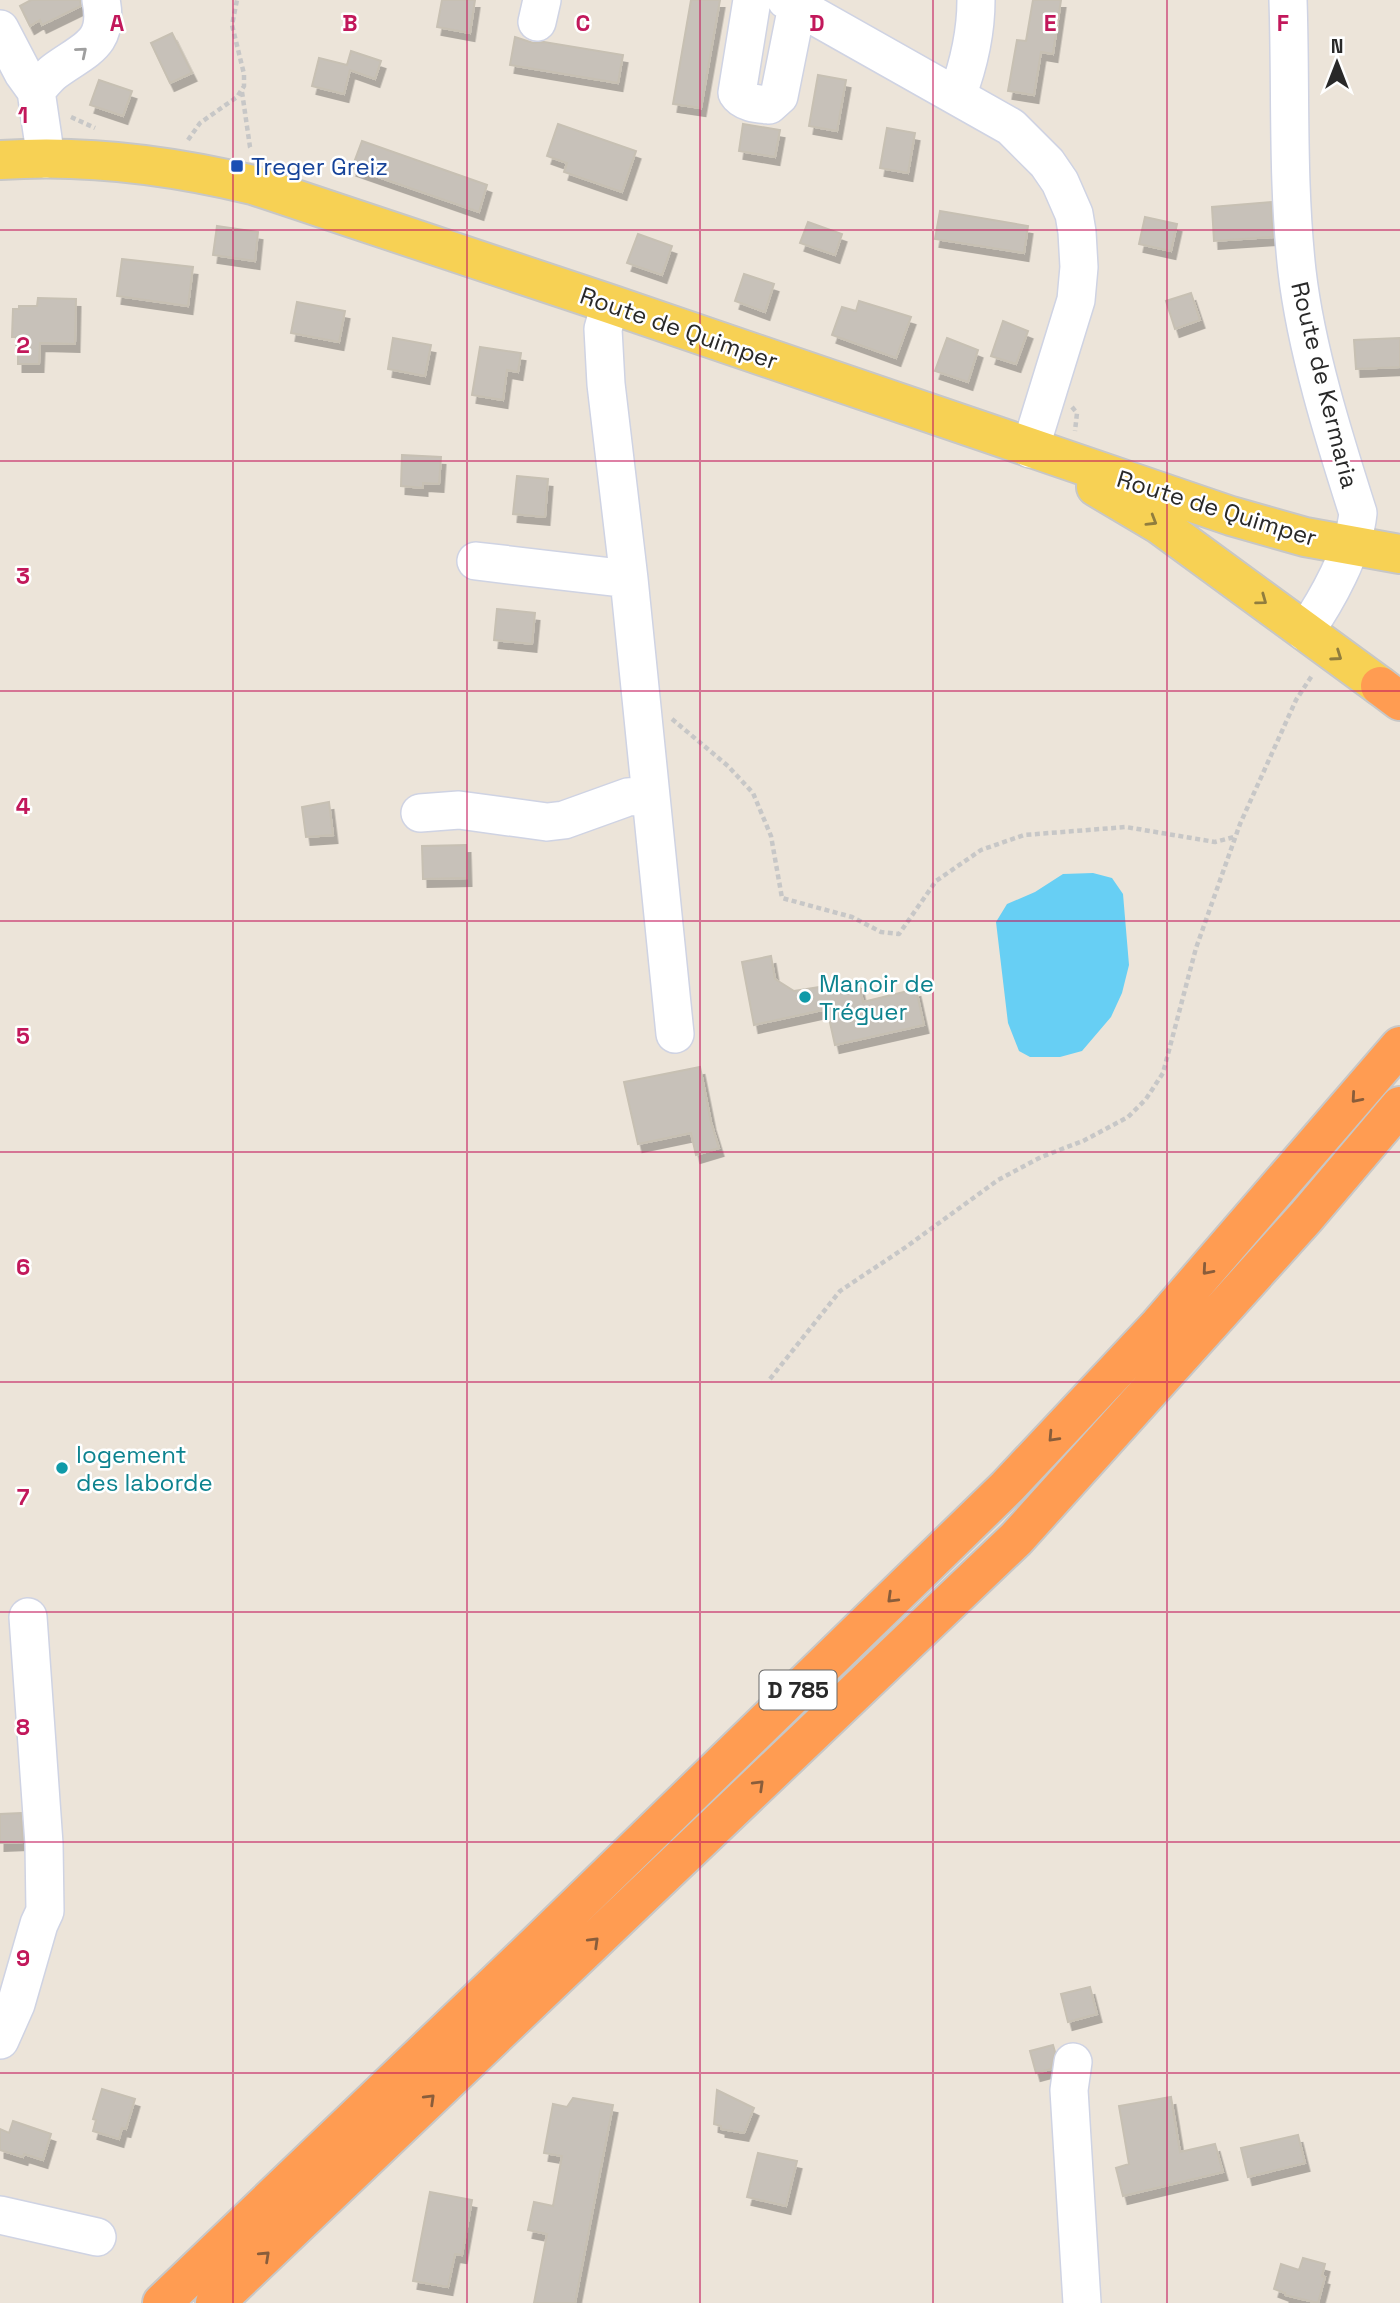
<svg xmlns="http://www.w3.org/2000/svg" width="1400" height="2303" font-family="'Space Grotesk',sans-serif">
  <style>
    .water { fill: #67cff4 }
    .building { fill: #c7c1b9; stroke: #c7c0b3; stroke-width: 2; filter: url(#shadow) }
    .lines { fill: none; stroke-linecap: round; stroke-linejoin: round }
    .minor-casing { stroke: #cfd3e3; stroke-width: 40 }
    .major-casing { stroke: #c7c7c7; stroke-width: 42 }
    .highway-casing { stroke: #c7c7c7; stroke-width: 42 }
    .path { stroke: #c7c7c7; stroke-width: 4.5; stroke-dasharray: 5 3.5; stroke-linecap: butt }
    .minor { stroke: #fff; stroke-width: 37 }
    .major { stroke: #f7d154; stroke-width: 38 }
    .highway { stroke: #ff9c52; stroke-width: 38 }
    .oneway { stroke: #9f9f9f }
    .oneway2 { stroke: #907d3e }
    .oneway3 { stroke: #895d3b }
    .grid { fill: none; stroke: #c2185b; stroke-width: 2; stroke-opacity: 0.55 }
    .transit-dot { fill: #1a4fb4; stroke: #fff; stroke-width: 2.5 }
    .culture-dot { fill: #0f9aa8; stroke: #fff; stroke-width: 2.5 }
    .labels { text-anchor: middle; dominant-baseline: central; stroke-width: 5; stroke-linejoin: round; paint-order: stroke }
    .shield { fill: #fff; stroke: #696969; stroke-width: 2 }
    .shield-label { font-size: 23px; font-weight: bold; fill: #292929 }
    .transit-label { font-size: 24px; fill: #164399; stroke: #fff; text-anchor: start }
    .street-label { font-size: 24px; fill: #292929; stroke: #fff }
    .culture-label { font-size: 24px; fill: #0d838f; stroke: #fff; text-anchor: start }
    .grid-label { font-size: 23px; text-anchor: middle; font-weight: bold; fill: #c2185b; stroke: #fff; stroke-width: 5; stroke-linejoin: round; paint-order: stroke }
  </style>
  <defs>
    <filter id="shadow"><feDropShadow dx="4.5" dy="8" stdDeviation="0" flood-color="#0004"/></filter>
  </defs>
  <rect width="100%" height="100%" fill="#ece4d9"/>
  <path class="water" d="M 1093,873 L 1112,878 L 1123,894 L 1129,965 L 1122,993 L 1111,1017 L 1082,1051 L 1060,1057 L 1030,1057 L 1019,1051 L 1008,1023 L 996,922 L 1007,904 L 1035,892 L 1063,874 Z"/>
  <path class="building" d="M 31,0 L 80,0 L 81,6 L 42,25 L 40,20 L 30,26 L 20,6 Z
    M 442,0 L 475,0 L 470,33 L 437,27 Z
    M 691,0 L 720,0 L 701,108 L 673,104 Z
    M 1033,0 L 1061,0 L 1053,54 L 1041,52 L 1034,95 L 1008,91 L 1017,40 L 1026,41 Z
    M 172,33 L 192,73 L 170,83 L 151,43 Z
    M 515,37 L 533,43 L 544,42 L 623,55 L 618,83 L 510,65 Z
    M 351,51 L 381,61 L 375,79 L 350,70 L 344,94 L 312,86 L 319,58 L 347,65 Z
    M 818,75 L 846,80 L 837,131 L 809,126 Z
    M 99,80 L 132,91 L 123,116 L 90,105 Z
    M 558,124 L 636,151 L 622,192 L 564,172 L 567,163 L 547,156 Z
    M 743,124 L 780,130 L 775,157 L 739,151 Z
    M 887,128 L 915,133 L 908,173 L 880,168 Z
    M 362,141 L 487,185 L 479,212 L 352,168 Z
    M 1271,202 L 1273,237 L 1214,241 L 1212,207 Z
    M 940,211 L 1028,226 L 1024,253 L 935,239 Z
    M 1145,217 L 1177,224 L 1171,251 L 1139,244 Z
    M 808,222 L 842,234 L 835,255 L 800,243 Z
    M 217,226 L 258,232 L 255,261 L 213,255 Z
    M 638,234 L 672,246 L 662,275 L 627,263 Z
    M 122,259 L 193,267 L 188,306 L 117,296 Z
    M 744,274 L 774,284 L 765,312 L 735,301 Z
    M 1191,293 L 1200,320 L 1175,329 L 1166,301 Z
    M 38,298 L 76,299 L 75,344 L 40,343 L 39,364 L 18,364 L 18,337 L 12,337 L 13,309 L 19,309 L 19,306 L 37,306 Z
    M 859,301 L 911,317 L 896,358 L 832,335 L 842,307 L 856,311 Z
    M 297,302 L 345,311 L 339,342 L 291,333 Z
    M 1003,321 L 1028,331 L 1016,364 L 991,356 Z
    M 393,338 L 431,345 L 425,376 L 388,369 Z
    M 947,338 L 978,350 L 968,382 L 935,371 Z
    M 1400,338 L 1400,367 L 1356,369 L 1354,340 Z
    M 480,347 L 521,353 L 518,372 L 507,370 L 503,400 L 472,395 Z
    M 402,455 L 441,457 L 439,484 L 423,483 L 423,488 L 401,486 Z
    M 517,476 L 548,479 L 545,517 L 513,514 Z
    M 497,609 L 535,613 L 532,644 L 494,640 Z
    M 329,802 L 333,835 L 306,837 L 302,807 Z
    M 466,845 L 467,878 L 423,879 L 422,846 Z
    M 771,956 L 775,979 L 794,991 L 858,981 L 863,1002 L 916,989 L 924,1025 L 835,1045 L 827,1009 L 754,1025 L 742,962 Z
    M 700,1067 L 711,1122 L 719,1148 L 696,1155 L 691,1133 L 638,1144 L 624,1082 Z
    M 21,1813 L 23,1842 L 0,1843 L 0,1814 Z
    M 1090,1987 L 1097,2014 L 1068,2022 L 1061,1994 Z
    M 1053,2045 L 1055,2052 L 1051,2069 L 1036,2073 L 1030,2051 Z
    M 102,2089 L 135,2099 L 126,2129 L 122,2128 L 119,2139 L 93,2131 L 96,2120 L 93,2119 Z
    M 717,2090 L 754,2108 L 744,2133 L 721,2129 L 721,2126 L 714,2124 Z
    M 1171,2097 L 1180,2152 L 1215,2144 L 1223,2172 L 1123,2196 L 1116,2168 L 1129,2164 L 1119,2106 Z
    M 573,2098 L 613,2105 L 575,2303 L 534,2303 L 547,2234 L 528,2230 L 534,2202 L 553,2206 L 562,2156 L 544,2153 L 553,2104 L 567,2107 Z
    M 13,2121 L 51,2134 L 43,2160 L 24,2154 L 23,2157 L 0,2150 L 0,2129 L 9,2133 Z
    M 1298,2135 L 1305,2163 L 1248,2177 L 1241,2148 Z
    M 758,2153 L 797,2161 L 786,2206 L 747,2197 Z
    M 430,2192 L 472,2200 L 462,2255 L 455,2254 L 448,2287 L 413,2281 Z
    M 1303,2258 L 1325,2264 L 1322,2276 L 1325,2277 L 1318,2303 L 1285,2295 L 1285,2293 L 1274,2289 L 1281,2264 L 1299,2270 Z"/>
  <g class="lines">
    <g class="minor-casing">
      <path id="minor" d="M 752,0 L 737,93 C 743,103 758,104 769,105 L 779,96 L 797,6
        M 786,0 L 1011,127 L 1047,163 L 1060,182 L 1074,214 L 1077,232 L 1079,267 L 1076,300 L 1030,449
        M 1288,0 C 1291,90 1287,181 1297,271 C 1306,349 1334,438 1358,513 C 1354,552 1327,600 1305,632
        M 537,22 L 542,0
        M 0,29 L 23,73 L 36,91 L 46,159
        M 36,91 C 42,84 48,76 55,71 C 85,49 110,44 101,0
        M 957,96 C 969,64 976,34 976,0
        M 610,304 L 603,329 L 606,384 L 629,579 L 675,1034
        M 476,561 L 629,579
        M 420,813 L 459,810 L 547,822 L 564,820 L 628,797 L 650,795
        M 0,2040 L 16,2004 L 39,1924 L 45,1911 L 44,1844 L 28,1617
        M 1073,2062 L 1069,2090 L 1082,2303
        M 0,2215 L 97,2237"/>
    </g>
    <g class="major-casing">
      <path id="major" d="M 0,160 C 86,154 170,165 253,185 L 610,304 L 1231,516 L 1305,537 L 1400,554
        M 1096,487 L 1160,525 L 1380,686"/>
    </g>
    <g class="highway-casing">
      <path id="highway" d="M 1380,686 L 1400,701
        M 162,2303 L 538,1943 L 1007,1487 L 1159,1325 L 1400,1046
        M 215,2303 L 1016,1539 L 1306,1217 L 1400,1106"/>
    </g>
    <path class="path" d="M 242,92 L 250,147 L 252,150
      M 71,117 L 95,128
      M 188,140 L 200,123 L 237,97 L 244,86 L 244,74 L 232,25 L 237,0
      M 1072,407 L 1077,413 L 1075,431
      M 672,719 L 728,766 L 753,793 L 771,836 L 782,898 L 852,917 L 881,932 L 899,934 L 936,881 L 981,850 L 1024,835 L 1126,827 L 1215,842 L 1234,837
      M 770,1379 L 840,1291 L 906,1247 L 998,1180 L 1041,1157 L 1083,1141 L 1128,1117 L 1146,1099 L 1163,1073 L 1196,948 L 1240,824 L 1296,700 L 1313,674"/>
    <use href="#minor" class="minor"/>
    <use href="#major" class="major"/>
    <use href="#highway" class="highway"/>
  </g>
  <defs><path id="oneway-chevron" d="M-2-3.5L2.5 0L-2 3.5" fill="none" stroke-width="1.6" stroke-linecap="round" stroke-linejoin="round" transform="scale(1.75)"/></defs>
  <use class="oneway" href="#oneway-chevron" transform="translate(82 52) rotate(-40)"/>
  <g class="oneway2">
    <use href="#oneway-chevron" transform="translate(1152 521) rotate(31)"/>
    <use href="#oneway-chevron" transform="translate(1262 600) rotate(36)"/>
    <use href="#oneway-chevron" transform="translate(1337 656) rotate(35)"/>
  </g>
  <g class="oneway3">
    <use href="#oneway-chevron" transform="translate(1356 1098) rotate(131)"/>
    <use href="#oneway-chevron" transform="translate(1207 1270) rotate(131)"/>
    <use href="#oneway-chevron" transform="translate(1053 1437) rotate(133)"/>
    <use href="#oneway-chevron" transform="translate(892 1598) rotate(136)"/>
    <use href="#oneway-chevron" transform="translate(759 1785) rotate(-44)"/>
    <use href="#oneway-chevron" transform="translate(594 1942) rotate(-44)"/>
    <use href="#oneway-chevron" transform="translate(430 2099) rotate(-44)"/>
    <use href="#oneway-chevron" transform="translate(265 2256) rotate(-43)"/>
  </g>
  <path class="grid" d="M 233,0 L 233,2303M 467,0 L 467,2303M 700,0 L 700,2303M 933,0 L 933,2303M 1167,0 L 1167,2303M 0,230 L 1400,230M 0,461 L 1400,461M 0,691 L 1400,691M 0,921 L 1400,921M 0,1152 L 1400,1152M 0,1382 L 1400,1382M 0,1612 L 1400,1612M 0,1842 L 1400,1842M 0,2073 L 1400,2073"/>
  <rect class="transit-dot" x="230" y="159" width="14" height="14" rx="3.5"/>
  <g class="culture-dot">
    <circle cx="805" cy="997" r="7"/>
    <circle cx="62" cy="1468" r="7"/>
  </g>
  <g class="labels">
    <rect class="shield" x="759.5" y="1670.5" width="77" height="39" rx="5"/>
    <g class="shield-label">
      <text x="798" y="1690">D 785</text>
    </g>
    <g class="transit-label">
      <text x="251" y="166">Treger Greiz</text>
    </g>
    <g class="street-label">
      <text transform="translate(679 328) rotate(19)">Route de Quimper</text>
      <text transform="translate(1325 385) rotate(76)">Route de Kermaria</text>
      <text transform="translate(1217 508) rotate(17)">Route de Quimper</text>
    </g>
    <g class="culture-label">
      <text x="819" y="983">Manoir de<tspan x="819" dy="28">Tréguer</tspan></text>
      <text x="76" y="1454">logement<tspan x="76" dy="28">des laborde</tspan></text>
    </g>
  </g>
  <g class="grid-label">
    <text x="117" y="31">A</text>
    <text x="350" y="31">B</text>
    <text x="583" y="31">C</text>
    <text x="817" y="31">D</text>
    <text x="1050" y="31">E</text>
    <text x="1283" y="31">F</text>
    <text x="23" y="123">1</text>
    <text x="23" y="353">2</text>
    <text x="23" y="584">3</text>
    <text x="23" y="814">4</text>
    <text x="23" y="1044">5</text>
    <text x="23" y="1275">6</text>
    <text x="23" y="1505">7</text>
    <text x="23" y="1735">8</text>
    <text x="23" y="1966">9</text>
  </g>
  <g transform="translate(1337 63)" stroke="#ffffff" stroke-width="5" paint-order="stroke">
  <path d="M0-5L12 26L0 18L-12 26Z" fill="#292929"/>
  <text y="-10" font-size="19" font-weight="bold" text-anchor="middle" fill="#292929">N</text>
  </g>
</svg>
